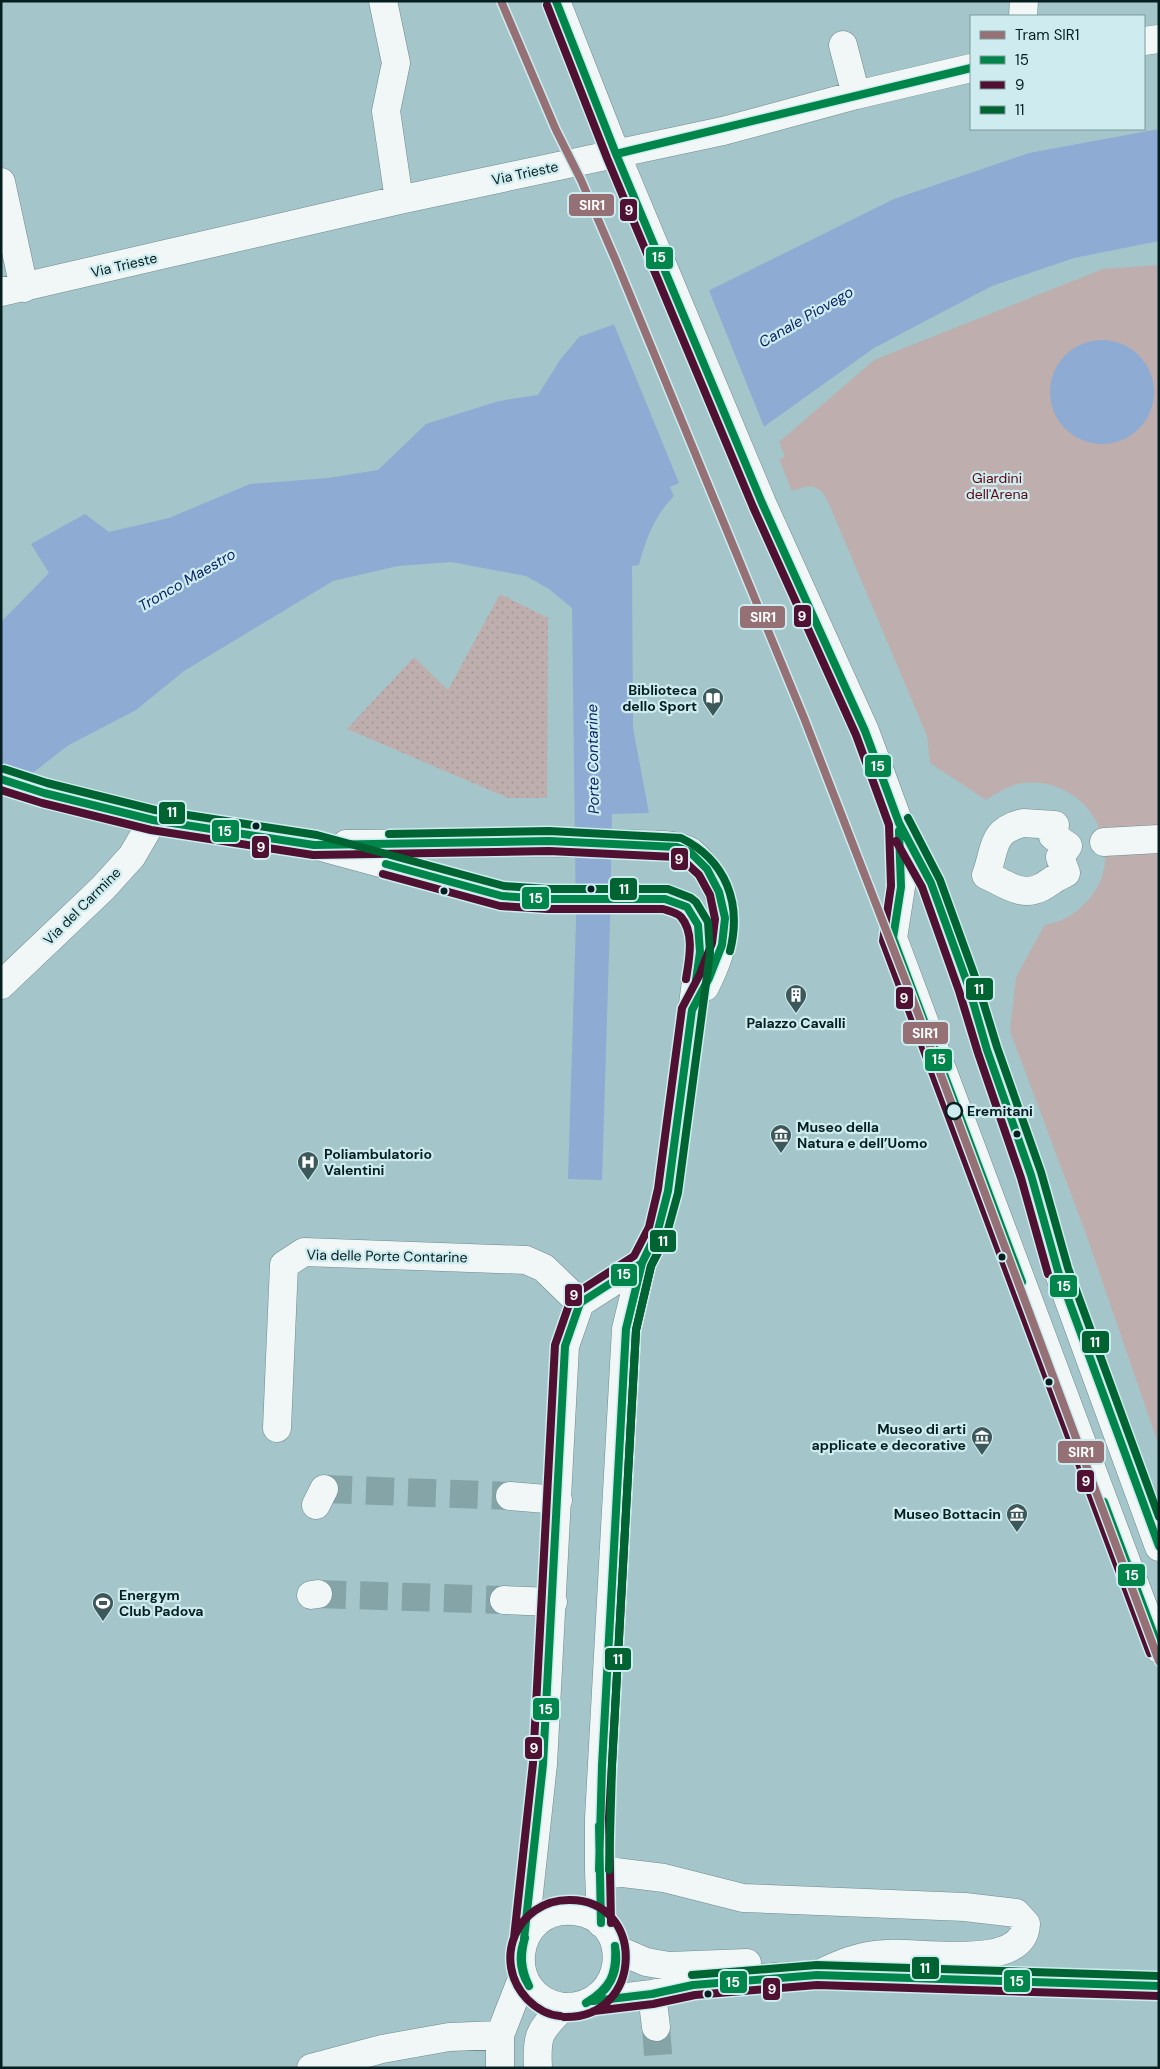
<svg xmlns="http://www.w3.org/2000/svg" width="1160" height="2069" font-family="'DM Sans',sans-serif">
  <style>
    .grass { fill: url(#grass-dots) }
    .green { fill: #beafae }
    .water { fill: #8eabd4 }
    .pier { fill: #a4c5c9 }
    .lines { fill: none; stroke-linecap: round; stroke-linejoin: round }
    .minor-tunnel { stroke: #84a4a7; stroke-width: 28; stroke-dasharray: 28 14; stroke-linecap: butt }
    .minor-casing { stroke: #6f8a8d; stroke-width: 29 }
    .minor { stroke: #f1f6f7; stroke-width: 28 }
    .bus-1-casing { stroke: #ceecef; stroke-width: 11 }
    .bus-2-casing { stroke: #ceecef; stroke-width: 11 }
    .bus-3-casing { stroke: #ceecef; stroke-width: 11 }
    .bus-1 { stroke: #00854a; stroke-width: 8 }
    .bus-2 { stroke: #4f1032; stroke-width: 8 }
    .bus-3 { stroke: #006332; stroke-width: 8 }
    .tram-1-casing { stroke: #ceecef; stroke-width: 11 }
    .tram-1 { stroke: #957075; stroke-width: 8 }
    .bus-dot { fill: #051e20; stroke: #ceecef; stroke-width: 2 }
    .stop-dot { fill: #ceecef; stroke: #051e20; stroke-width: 2.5 }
    .labels { text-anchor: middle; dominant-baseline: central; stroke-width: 4.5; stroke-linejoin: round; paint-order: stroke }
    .street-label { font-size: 14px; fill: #051e20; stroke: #ceecef }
    .park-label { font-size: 14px; fill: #5d040c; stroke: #ceecef }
    .poi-label { font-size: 14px; font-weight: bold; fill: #051e20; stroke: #ceecef; text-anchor: end }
    .stop-label { font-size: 14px; font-weight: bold; fill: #051e20; stroke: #ceecef; text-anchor: start }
    .water-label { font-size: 15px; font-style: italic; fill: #0a2163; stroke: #ceecef }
    .line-badge { stroke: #ceecef; stroke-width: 2 }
    .badge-label { font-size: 14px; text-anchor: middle; font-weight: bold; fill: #fff }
  </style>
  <defs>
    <pattern id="grass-dots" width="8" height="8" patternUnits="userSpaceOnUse" patternTransform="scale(1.25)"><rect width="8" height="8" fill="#beafae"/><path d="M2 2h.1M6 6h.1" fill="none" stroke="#a29695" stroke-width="1.8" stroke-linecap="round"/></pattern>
  </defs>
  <rect width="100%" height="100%" fill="#a4c5c9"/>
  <path class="grass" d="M 500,594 L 548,618 L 547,798 L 508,798 L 347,729 L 414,657 L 448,690 Z"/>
  <path class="green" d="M 1159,265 L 1159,1446 L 1086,1234 L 1010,1031 L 1016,977 L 1044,926 C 1051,923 1059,922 1066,918 C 1075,914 1082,906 1089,899 C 1131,850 1086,775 1023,783 C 1009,785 997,793 986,800 L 930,763 L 927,736 L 829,504 C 819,483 812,484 792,491 L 779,459 L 785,457 L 779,442 L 874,360 L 1103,269 Z"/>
  <path class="water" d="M 1159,129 L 1159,241 L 1074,258 L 992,286 L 874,348 L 769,423 L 677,493 C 656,513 646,537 639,565 L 632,566 L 633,728 L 649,813 L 612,814 L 610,921 L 602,1180 L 568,1179 L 576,922 L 572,608 L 549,589 L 526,576 L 451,562 L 398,566 L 333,581 L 184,671 L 136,710 L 67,746 L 1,798 L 1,622 L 49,573 L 31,544 L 85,514 L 109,532 L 169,518 L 250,484 L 328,478 L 378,470 L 426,424 L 499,401 L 538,395 L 560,360 L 579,337 L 710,290 L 894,199 L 1029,153 Z
    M1050 392a52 52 0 1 1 104 0a52 52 0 1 1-104 0Z"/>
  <path class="pier" d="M 708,288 L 765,429 L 675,499 L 670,487 L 679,483 L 613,322 Z"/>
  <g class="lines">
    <path class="minor-tunnel" d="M 324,1489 L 510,1496
      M 318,1594 L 504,1600
      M 656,2027 L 659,2068"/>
    <g class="minor-casing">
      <path id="minor" d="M 383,1 L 396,63 L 386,111 L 399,200
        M 556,1 L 616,154 L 762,503 L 865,731 L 899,823 L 931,883 L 969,988 L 987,1050 L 1031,1175 L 1058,1271 L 1159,1547
        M 1023,16 L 1024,1
        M 1144,41 L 1159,39
        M 843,45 L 856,95
        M 1,182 L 24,288
        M 1,292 L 399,200 L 723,131 L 856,95 L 971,68
        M 1,779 L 44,793 L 153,820 L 314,845 L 502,896 L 548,899 L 665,899 L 687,907 L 698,925 L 700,952 L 668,1191 L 658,1230 L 642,1263 L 626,1329 L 599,1818 L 599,1870 L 601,1923
        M 1023,823 L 1055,825 L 1053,836 L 1068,846 L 1060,857 L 1066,873 C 1055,877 1051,882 1042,887 C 1021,898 1005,883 986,875 C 996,849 990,831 1023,823 Z
        M 899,830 L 901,887 L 893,938 L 1159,1649
        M 1104,842 L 1159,839
        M 346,844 C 437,843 528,841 620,844 C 638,845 676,842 691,852 C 700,859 707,869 712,879 C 733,916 724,950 705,987
        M 1,985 L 103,888 L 132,856 L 153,820
        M 277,1428 L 284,1265 L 304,1252 L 526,1260 L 544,1268 L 580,1303
        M 510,1496 L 558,1500
        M 316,1505 L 324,1489
        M 311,1595 L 318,1594
        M 504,1600 L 553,1602
        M 599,1870 L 664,1878 L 743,1898 L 965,1907 L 1016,1913 L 1026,1924 C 1024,1972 918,1951 886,1954 C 860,1955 839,1964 817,1975
        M 524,1939 L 543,1764 L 565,1346 L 580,1303 L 642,1263
        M 616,1949 L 646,1962 L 669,1966 L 747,1963
        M 652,1994 L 656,2027
        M 593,2001 L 652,1994 L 693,1985 L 775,1977 L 817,1975 L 1159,1986
        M 311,2068 L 382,2049 L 449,2037 L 500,2035
        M 500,2068 L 500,2035 L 523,1976
        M 538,2068 C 536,2033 540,2031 563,2007 C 629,2009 636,1917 574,1911 C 512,1904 499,1997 563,2007"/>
    </g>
    <use href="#minor" class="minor"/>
    <g class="bus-1-casing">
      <path id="bus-1" d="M 556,1 L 616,154 L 762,503 L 865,731 L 899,823 L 931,883 L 969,988 L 987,1050 L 1031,1175 L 1058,1271 L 1159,1546
        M 616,154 L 971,68
        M 1,779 L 44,793 L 153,820 L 314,845 L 549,841 L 677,847 L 690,852 L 707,869 L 719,892 L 725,918 L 722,945 L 709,978 L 692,1010 L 668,1191 L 658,1230 L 642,1263 L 580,1303 L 565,1346 L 543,1764 L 524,1939
        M 899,831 L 901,887 L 893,938 L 1022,1282
        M 386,864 L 502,896 L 548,899 L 665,899 L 687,907 L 698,925 L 700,952 L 696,980
        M 1104,1502 L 1159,1648
        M 599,1826 L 601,1923
        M 599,1870 L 602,1766 L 626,1329 L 642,1263 L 652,1243
        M 525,1938 C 520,1956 521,1969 529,1986
        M 525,1938 C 518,1955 519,1970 529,1986
        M 593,2001 L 652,1994 L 693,1985 L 817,1975 L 1159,1986
        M 586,2003 C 610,1988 617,1975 615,1946
        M 586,2003 C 609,1994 620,1971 615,1946"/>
    </g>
    <g class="bus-2-casing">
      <path id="bus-2" d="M 547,5 L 607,158 L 753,507 L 856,735 L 889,825 L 891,886 L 883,941 L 1150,1653
        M 1,790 L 42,803 L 151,830 L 313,855 L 549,851 L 675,857 L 684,861 L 699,875 L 710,895 L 715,919 L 712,943 L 700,974 L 682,1008 L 658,1189 L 649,1227 L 634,1256 L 572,1296 L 555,1345 L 533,1763 L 514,1938
        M 896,841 L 922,887 L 959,991 L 978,1053 L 1021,1178 L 1048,1274
        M 383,874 L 500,906 L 548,909 L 663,909 C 669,911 678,913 681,917 C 695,933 689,960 686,979
        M 611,1923 L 609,1818 L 636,1330 L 651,1266 L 661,1247
        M 594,2011 L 653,2004 L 695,1995 L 817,1985 L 1159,1996
        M 560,2016 C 547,2015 536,2008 527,1999 C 491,1961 517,1900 569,1900 C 646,1899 645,2019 564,2017"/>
    </g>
    <g class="bus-3-casing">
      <path id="bus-3" d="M 4,769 L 47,783 L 155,810 L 317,835 L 504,886 L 548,889 L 668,889 L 691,898 L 696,902 L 708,922 L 710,953 L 678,1193 L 667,1233 L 651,1266 L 636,1330 L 612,1766 L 609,1870
        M 908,818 L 940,880 L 978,985 L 997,1047 L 1041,1172 L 1068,1268 L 1159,1517
        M 389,834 L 549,831 L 681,838 C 726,860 742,903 730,951
        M 692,1975 L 817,1965 L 1159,1976"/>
    </g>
    <use href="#bus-1" class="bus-1"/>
    <use href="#bus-2" class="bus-2"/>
    <use href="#bus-3" class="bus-3"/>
    <g class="tram-1-casing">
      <path id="tram-1" d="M 501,1 L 556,130 L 581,180 L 616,261 L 804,718 L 910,992 L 1159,1661"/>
    </g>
    <use href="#tram-1" class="tram-1"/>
  </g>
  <defs>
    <g id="library-pin" transform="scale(1.125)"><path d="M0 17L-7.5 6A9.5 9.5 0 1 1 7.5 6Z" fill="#3d585b" stroke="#ceecef"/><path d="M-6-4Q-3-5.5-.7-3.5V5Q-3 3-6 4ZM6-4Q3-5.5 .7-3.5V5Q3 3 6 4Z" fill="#fff"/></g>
    <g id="building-pin" transform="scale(1.125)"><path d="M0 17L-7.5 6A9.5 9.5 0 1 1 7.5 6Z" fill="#3d585b" stroke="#ceecef"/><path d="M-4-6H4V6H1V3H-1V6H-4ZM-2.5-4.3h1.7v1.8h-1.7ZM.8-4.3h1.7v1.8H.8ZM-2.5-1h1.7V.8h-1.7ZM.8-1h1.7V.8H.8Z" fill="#fff"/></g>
    <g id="museum-pin" transform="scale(1.125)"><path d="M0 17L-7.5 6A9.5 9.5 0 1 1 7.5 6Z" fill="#3d585b" stroke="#ceecef"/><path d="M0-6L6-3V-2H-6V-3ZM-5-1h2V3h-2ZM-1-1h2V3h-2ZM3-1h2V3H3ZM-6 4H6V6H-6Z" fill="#fff"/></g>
    <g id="hospital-pin" transform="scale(1.125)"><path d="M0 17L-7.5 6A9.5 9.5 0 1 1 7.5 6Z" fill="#3d585b" stroke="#ceecef"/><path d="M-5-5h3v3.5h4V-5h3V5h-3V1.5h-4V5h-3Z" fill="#fff"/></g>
    <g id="stadium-pin" transform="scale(1.125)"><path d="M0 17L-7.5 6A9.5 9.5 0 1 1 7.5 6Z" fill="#3d585b" stroke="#ceecef"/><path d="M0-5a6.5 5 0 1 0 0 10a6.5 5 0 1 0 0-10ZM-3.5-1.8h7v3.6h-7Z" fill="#fff"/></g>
  </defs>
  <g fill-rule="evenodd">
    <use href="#library-pin" x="713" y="698"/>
    <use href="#building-pin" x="796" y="995"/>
    <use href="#museum-pin" x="781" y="1135"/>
    <use href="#hospital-pin" x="308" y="1162"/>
    <use href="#museum-pin" x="982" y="1437"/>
    <use href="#museum-pin" x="1017" y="1514"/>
    <use href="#stadium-pin" x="103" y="1603"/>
  </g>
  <g class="bus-dot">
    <circle cx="256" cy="826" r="4.5"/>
    <circle cx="591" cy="889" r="4.5"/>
    <circle cx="444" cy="891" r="4.5"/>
    <circle cx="1017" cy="1134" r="4.5"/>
    <circle cx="1002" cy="1257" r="4.5"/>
    <circle cx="1049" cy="1382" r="4.5"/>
    <circle cx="708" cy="1994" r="4.5"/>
  </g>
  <circle class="stop-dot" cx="954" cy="1111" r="8"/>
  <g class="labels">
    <g class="street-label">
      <text transform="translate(525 173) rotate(-12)">Via Trieste</text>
      <text transform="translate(124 265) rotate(-13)">Via Trieste</text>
      <text transform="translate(82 906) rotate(-45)">Via del Carmine</text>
      <text transform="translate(387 1256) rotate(1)">Via delle Porte Contarine</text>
    </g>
    <g class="park-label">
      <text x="997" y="478">Giardini<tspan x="997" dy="16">dell'Arena</tspan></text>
    </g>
    <g class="poi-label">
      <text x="697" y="690">Biblioteca<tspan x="697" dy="16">dello Sport</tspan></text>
      <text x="796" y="1023" text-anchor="middle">Palazzo Cavalli</text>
      <text x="797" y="1127" text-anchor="start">Museo della<tspan x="797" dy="16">Natura e dell’Uomo</tspan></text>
      <text x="324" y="1154" text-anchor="start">Poliambulatorio<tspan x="324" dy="16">Valentini</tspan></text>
      <text x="966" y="1429">Museo di arti<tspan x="966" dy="16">applicate e decorative</tspan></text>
      <text x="1001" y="1514">Museo Bottacin</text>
      <text x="119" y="1595" text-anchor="start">Energym<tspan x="119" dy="16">Club Padova</tspan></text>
    </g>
    <g class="stop-label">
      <text x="967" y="1111">Eremitani</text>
    </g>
    <g class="water-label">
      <text transform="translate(806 317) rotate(-30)">Canale Piovego</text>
      <text transform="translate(187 580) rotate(-30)">Tronco Maestro</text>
      <text transform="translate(593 759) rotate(-91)">Porte Contarine</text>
    </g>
  </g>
  <g class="line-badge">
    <rect x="568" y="193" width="47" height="24" rx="5" fill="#957075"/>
    <rect x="619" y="198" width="19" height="24" rx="5" fill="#4f1032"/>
    <rect x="645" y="246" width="29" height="24" rx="5" fill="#00854a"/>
    <rect x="793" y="604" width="19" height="24" rx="5" fill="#4f1032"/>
    <rect x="739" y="605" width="47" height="24" rx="5" fill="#957075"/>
    <rect x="864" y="754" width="28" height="24" rx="5" fill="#00854a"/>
    <rect x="158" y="801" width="28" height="24" rx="5" fill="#006332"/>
    <rect x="211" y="819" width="29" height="24" rx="5" fill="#00854a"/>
    <rect x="251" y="835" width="19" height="24" rx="5" fill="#4f1032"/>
    <rect x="670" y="847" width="19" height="24" rx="5" fill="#4f1032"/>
    <rect x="609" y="877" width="29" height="24" rx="5" fill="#006332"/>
    <rect x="521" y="886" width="29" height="24" rx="5" fill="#00854a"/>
    <rect x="965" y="977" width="29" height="24" rx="5" fill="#006332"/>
    <rect x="895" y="986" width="19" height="24" rx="5" fill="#4f1032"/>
    <rect x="902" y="1021" width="47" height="24" rx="5" fill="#957075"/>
    <rect x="924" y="1048" width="29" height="24" rx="5" fill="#00854a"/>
    <rect x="649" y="1229" width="28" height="24" rx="5" fill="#006332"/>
    <rect x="610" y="1263" width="28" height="24" rx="5" fill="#00854a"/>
    <rect x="1049" y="1274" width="29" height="24" rx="5" fill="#00854a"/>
    <rect x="564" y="1283" width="19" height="24" rx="5" fill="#4f1032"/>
    <rect x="1081" y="1330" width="29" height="24" rx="5" fill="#006332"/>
    <rect x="1057" y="1440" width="48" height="24" rx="5" fill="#957075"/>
    <rect x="1076" y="1469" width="19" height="24" rx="5" fill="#4f1032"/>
    <rect x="1117" y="1563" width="29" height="24" rx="5" fill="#00854a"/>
    <rect x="604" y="1647" width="28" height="24" rx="5" fill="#006332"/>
    <rect x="532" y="1697" width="28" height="24" rx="5" fill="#00854a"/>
    <rect x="524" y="1736" width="19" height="24" rx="5" fill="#4f1032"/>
    <rect x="911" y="1956" width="29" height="24" rx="5" fill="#006332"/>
    <rect x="1003" y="1969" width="28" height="24" rx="5" fill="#00854a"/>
    <rect x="719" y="1970" width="29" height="24" rx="5" fill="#00854a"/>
    <rect x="762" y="1977" width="19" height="24" rx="5" fill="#4f1032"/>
  </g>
  <g class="badge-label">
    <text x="592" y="210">SIR1</text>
    <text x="629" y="215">9</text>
    <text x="659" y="262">15</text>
    <text x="802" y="621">9</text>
    <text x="763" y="622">SIR1</text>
    <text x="878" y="771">15</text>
    <text x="172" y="817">11</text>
    <text x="225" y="836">15</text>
    <text x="261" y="852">9</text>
    <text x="679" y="864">9</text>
    <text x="624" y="894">11</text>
    <text x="536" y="903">15</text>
    <text x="979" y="994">11</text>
    <text x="904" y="1003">9</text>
    <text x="925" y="1038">SIR1</text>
    <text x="939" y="1064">15</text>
    <text x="663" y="1246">11</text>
    <text x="624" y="1279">15</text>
    <text x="1064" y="1291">15</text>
    <text x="574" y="1300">9</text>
    <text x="1095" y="1347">11</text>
    <text x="1081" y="1457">SIR1</text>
    <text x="1086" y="1486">9</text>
    <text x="1132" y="1580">15</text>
    <text x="618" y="1664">11</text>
    <text x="546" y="1714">15</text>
    <text x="534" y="1753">9</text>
    <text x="925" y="1973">11</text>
    <text x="1017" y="1986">15</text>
    <text x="733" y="1987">15</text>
    <text x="772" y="1994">9</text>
  </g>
  <rect width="1160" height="2069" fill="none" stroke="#051e20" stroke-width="5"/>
  <rect x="970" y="15" width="175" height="115" fill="#ceecef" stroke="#7e9a9c"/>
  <rect x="980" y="31" width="25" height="8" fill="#957075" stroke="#7e9a9c"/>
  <text x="1015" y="40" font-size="15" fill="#051e20">Tram SIR1</text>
  <rect x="980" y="56" width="25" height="8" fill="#00854a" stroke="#7e9a9c"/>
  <text x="1015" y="65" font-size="15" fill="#051e20">15</text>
  <rect x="980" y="81" width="25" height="8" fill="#4f1032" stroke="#7e9a9c"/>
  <text x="1015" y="90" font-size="15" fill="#051e20">9</text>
  <rect x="980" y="106" width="25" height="8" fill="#006332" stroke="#7e9a9c"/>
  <text x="1015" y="115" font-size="15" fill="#051e20">11</text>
</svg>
